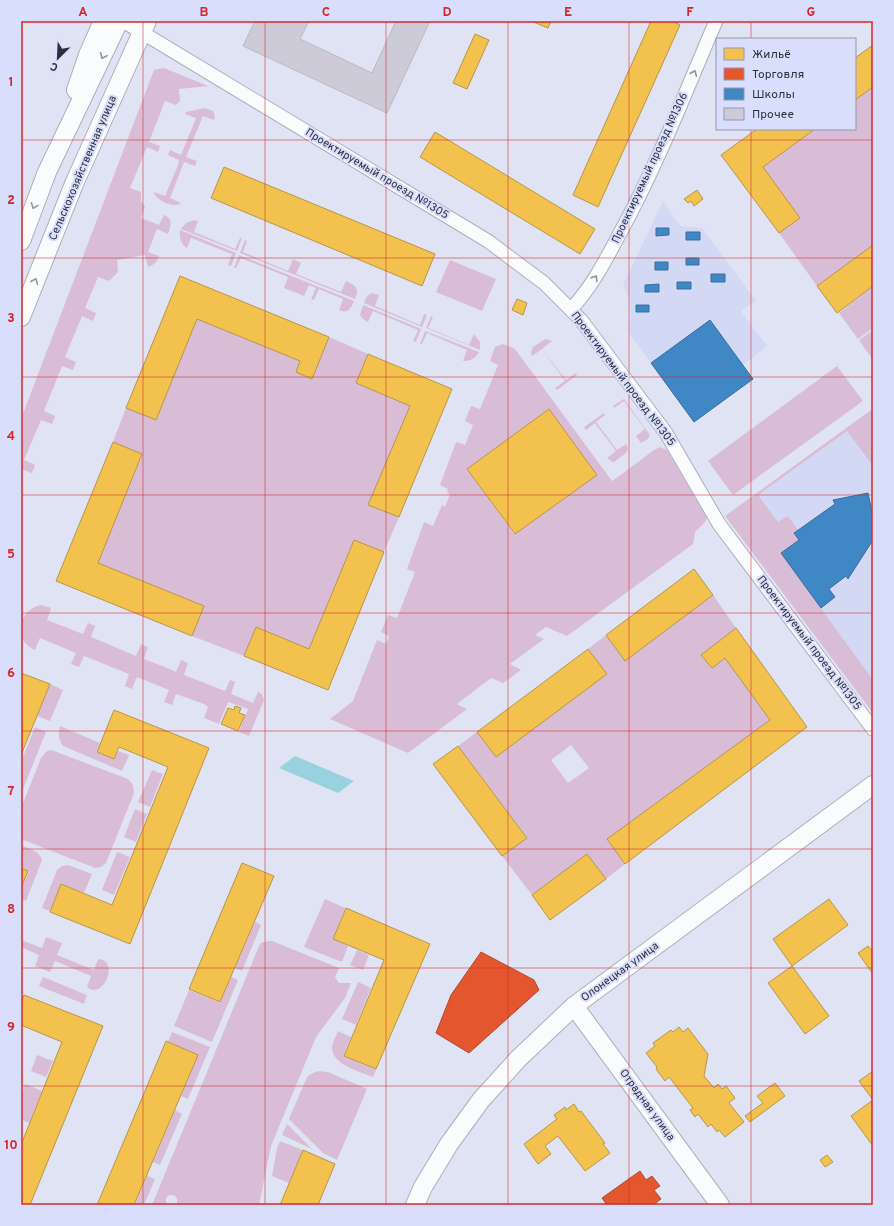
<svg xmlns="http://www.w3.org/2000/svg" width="894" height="1226" font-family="Overpass,sans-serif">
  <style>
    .built { fill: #d3d9f4 }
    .green { fill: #d9bdd6; fill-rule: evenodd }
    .water { fill: #99d2df }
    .homes { fill: #f2c14e; stroke: #b79648 }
    .shops { fill: #e4572e; stroke: #ad4b32 }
    .schools { fill: #3f88c5; stroke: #3a6e9c }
    .building { fill: #cccbd7; stroke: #b9b8c4 }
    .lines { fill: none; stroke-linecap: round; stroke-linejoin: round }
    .street-casing { stroke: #acafbb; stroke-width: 15 }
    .secondary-casing { stroke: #acafbb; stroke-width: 20 }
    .street { stroke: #fafbfd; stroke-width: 13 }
    .secondary { stroke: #fafbfd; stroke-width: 18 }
    .oneway { stroke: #94969c }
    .grid { fill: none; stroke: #d62828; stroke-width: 1; stroke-opacity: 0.55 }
    .labels { text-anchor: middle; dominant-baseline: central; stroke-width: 4; stroke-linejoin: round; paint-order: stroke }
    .street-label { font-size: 11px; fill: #2d303b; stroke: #d8defb }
    .neatline { fill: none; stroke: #d62828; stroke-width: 1.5 }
    .grid-label { font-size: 13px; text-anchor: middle; font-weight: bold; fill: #d62828 }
  </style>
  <rect width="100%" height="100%" fill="#e0e3f3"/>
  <path class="built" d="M 663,201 L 680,226 L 702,228 L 756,301 L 741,311 L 767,346 L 743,365 L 753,379 L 694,422 L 628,332 L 631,313 L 629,299 L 623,285 Z
    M 847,430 L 873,466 L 873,680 L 781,553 L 799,540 L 794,533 L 778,523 L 758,495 Z"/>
  <path class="green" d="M 164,68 L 208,86 L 179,89 L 180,101 L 176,105 L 165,101 L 149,142 L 160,146 L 158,152 L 147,147 L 130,188 L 141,192 L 141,201 L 145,207 L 141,218 L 159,225 L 164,215 C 173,218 171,226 168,234 L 157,229 L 148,252 L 159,256 C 157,262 154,265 148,267 L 145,255 L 117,260 L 118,272 L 109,281 L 98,277 L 85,308 L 96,313 L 93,321 L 82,316 L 65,357 L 76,362 L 73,370 L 62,366 L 44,411 L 55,416 L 52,424 L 41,420 L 24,460 L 35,465 L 32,473 L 21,469 L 21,419 L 154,70 Z
    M 873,87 L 873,245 L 817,286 L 779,233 L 800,218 L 763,167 L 815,129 L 855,129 L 855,100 Z
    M 205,108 L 213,111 L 215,117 L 214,120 L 203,116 L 186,157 L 197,161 L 195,166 L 184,162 L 170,198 L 181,203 C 174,209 155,200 154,192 L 165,196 L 178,165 L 179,160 L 168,155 L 170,150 L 181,155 L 196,118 L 185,114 L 186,112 Z
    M 194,220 L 198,221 L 194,232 L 235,249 L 240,238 L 242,238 L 237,251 L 181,229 L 186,223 Z
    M 180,230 L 236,253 L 231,266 L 228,265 L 232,254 L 191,238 L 187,248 C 181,244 179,238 180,230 Z
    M 245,240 L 247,241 L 243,252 L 288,271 L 293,259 L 301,263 L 296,274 L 341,292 L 346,281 C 356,286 360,288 355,299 L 240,253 Z
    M 239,255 L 354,301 C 351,309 347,314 339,310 L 343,299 L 319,289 L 314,300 L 311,299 L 316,288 L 309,285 L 304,296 L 284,288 L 288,277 L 241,258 L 236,268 L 234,268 Z
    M 450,260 L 496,279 L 482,311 L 436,292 Z
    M 873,286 L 873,328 L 858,339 L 839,313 Z
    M 372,293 L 379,295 L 375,306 L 420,325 L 424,314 L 427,315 L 422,327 L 364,303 L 367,296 Z
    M 363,305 L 421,329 L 416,342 L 413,341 L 418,330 L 373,311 L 368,322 L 363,319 L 360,315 Z
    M 431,316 L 433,317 L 428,328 L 469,345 L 474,334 L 480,342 L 480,350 L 426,328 Z
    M 197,319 L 300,361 L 296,372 L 312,379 L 329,337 L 368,354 L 356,383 L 410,406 L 368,505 L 399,517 L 384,552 L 354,540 L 309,649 L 256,627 L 244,656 L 192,636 L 204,606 L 98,563 L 142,454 L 113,442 L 126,408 Z
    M 873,330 L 873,360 L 859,340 Z
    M 425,331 L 479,352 C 475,359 470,361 463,361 L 467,350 L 427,333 L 422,344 L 420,344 Z
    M 545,339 L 552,341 L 542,349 L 566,380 L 576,373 L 577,375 L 557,390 L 555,388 L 565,381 L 542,349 L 532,356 L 531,352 L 533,347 Z
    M 503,344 L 515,349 L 612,481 L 618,477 L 654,450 L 660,447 L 667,450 L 707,518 L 705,522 L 695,532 L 693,544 L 567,636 L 546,627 L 535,635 L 544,639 L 510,664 L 521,670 L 503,683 L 491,678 L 457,704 L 467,709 L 408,753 L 330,719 L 353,701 L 377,640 L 386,644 L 389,636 L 381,632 L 388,615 L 397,618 L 415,572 L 407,569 L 424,522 L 433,526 L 442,505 L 445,507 L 450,494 L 447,493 L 448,489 L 440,485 L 456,442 L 465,445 L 473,425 L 465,421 L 471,406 L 480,409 L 498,365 L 490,361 L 495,347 ZM 549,410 L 597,475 L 514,534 L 467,469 Z
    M 837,366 L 863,401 L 733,495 L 708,461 Z
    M 624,399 L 650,435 L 648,439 L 641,443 L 636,436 L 645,429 L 624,401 L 614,408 L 613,406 Z
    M 871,410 L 873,413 L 873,466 L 847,431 L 758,495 L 778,522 L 788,516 L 798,530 L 794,533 L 799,540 L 781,553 L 873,680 L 873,713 L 725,516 Z
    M 604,413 L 605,415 L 596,422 L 617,450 L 626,444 L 628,448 L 626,453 L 614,462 L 611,461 L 607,458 L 616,451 L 595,423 L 586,430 L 584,427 Z
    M 713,595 L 736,628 L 702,655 L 712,668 L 725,658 L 770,720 L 607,839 L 625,864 L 606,879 L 587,854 L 532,895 L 502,856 L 527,837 L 458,746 L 477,732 L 496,757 L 607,674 L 588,649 L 606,635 L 625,660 ZM 571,745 L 589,768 L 568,783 L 551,760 Z
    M 41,605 L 51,608 L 47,620 L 83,634 L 88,623 L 95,626 L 91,637 L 136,656 L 141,644 L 148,647 L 144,659 L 172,670 L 176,672 L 181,660 L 188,663 L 184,675 L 225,691 L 230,680 L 235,682 L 231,694 L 253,703 L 258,692 L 262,694 L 264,700 L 249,736 L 239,732 L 248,709 L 228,702 L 219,724 L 204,718 L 208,707 L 204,704 L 176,694 L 172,705 L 164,702 L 169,690 L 137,677 L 132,689 L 125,686 L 129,674 L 84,656 L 79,667 L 71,664 L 76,653 L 40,638 L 35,650 C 12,641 18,609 41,605 Z
    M 50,684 L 63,690 L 50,721 L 37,716 Z
    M 60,726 L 100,743 L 96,752 L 114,759 L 118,751 L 129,755 L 122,771 L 63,746 C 58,739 58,734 60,726 Z
    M 35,727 L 46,732 L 21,794 L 21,762 Z
    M 50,750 L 54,751 L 128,779 L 133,785 L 134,793 L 106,863 L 101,867 L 95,868 L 21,839 L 21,808 L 41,758 L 46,752 Z
    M 152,770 L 163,774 L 150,807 L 138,802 Z
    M 135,809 L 147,814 L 136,842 L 124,837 Z
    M 21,845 C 29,849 40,851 42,860 L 26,901 L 21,899 L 21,890 L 29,871 L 21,867 Z
    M 117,852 L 130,857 L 114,895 L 102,890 Z
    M 68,865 L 92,874 L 84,893 L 61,884 L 50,911 L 42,908 L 57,870 L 62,866 Z
    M 325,899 L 345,908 L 333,939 L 348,946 L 342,962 L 304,947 Z
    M 255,922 L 261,925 L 242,971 L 235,968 Z
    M 46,937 L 62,943 L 57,955 L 62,957 L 94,970 L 98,959 C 101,959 103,960 105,961 C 114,969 105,991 93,990 C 91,990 89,988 87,987 L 91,976 L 55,961 L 50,972 L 35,966 L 39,955 L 21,947 L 21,940 L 42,948 Z
    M 268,941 L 272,941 L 339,968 L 335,977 L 339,983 L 351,983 L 345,998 L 316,1037 L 271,1146 L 259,1205 L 175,1205 L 177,1203 L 177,1198 L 174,1195 L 169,1195 L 166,1198 L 166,1203 L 168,1205 L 152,1205 L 259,946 L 261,943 Z
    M 357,950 L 369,955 L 363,970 L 350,965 Z
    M 43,977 L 87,995 L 84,1004 L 39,986 Z
    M 231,977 L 238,980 L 212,1042 L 174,1026 L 189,990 L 220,1003 Z
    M 358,982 L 371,988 L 356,1025 L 342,1019 Z
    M 338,1031 L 351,1037 L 343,1056 L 376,1070 L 373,1077 C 359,1071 331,1065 332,1046 C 333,1041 336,1036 338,1031 Z
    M 172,1032 L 210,1047 L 188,1099 L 181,1096 L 198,1055 L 168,1042 Z
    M 37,1055 L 53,1061 L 46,1077 L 31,1071 Z
    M 318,1071 L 328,1072 L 367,1089 L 337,1160 L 323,1153 L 289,1119 L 307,1077 L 311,1074 Z
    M 25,1084 L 42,1091 L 29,1123 L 21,1119 L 21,1096 Z
    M 175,1110 L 182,1114 L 160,1165 L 153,1162 Z
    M 287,1124 L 312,1149 L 282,1135 Z
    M 280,1141 L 303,1150 L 289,1183 L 272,1176 L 277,1148 Z
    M 147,1176 L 155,1179 L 144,1205 L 135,1205 Z"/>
  <path class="water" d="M 295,756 L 354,781 L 338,793 L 279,768 Z"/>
  <path class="homes" d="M 531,21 L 551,21 L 548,28 Z
    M 651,21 L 672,21 L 680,25 L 598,207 L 573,195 Z
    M 475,34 L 489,40 L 467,89 L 453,83 Z
    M 873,45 L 873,87 L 855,100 L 855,58 Z
    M 757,129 L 815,129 L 763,167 L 800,218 L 779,233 L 721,155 Z
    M 435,132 L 595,229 L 580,254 L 420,157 Z
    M 224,167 L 435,254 L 422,286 L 211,198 Z
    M 697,190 L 703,199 L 694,206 L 691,201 L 688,203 L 684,199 Z
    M 873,245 L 873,286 L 837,313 L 817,286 Z
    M 180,276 L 329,337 L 312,379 L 296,372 L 300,361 L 197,319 L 156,420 L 126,408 Z
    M 517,299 L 527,303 L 523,315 L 512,310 Z
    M 368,354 L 452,389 L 399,517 L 368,505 L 410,406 L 356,383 Z
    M 549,409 L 597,475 L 515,534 L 467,469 Z
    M 113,442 L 142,454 L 98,563 L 204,606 L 192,636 L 56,581 Z
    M 354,540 L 384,552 L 328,690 L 244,656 L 256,627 L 309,649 Z
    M 694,569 L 713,595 L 625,661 L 606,635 Z
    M 736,628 L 807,727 L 625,864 L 607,839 L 770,720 L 725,658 L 712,668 L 701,655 Z
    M 588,649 L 607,674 L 496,757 L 477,732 Z
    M 21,673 L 50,684 L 21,755 Z
    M 235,706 L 241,708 L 239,713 L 245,715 L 238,731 L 221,724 L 228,708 L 234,710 Z
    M 114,710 L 209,748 L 130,944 L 50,912 L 61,884 L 112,905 L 168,767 L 119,747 L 114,759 L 97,752 Z
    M 458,746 L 527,838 L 502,856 L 433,764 Z
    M 587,854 L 606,879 L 550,920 L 532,895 Z
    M 242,863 L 274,876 L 220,1002 L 189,989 Z
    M 21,868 L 28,871 L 21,888 Z
    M 829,899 L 848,925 L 792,966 L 773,939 Z
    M 346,908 L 430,944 L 376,1069 L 344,1056 L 384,960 L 333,939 Z
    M 868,946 L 873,952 L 873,974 L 858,953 Z
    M 792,966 L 829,1016 L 805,1034 L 768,983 Z
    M 24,995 L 103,1026 L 30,1205 L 21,1205 L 21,1145 L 62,1042 L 21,1025 L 21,1002 Z
    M 679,1027 L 683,1032 L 688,1028 L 708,1054 L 704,1076 L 714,1088 L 718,1084 L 722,1089 L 726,1086 L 735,1098 L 729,1103 L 744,1122 L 725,1137 L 719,1130 L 717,1132 L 711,1124 L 708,1127 L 698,1114 L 695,1117 L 690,1110 L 693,1108 L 669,1077 L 665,1081 L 656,1069 L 657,1067 L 646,1053 L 655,1046 L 653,1043 L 671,1030 L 673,1032 Z
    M 166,1041 L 198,1055 L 134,1205 L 97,1205 Z
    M 873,1071 L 873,1100 L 859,1081 Z
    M 775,1083 L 785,1096 L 750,1122 L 745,1116 L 763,1103 L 757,1096 Z
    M 873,1100 L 873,1146 L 851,1116 Z
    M 574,1104 L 579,1112 L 581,1111 L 605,1143 L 603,1144 L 610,1153 L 585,1171 L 558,1136 L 545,1146 L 551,1154 L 538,1164 L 524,1144 L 557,1119 L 554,1115 L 565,1107 L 566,1110 Z
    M 303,1150 L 335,1164 L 318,1205 L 280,1205 Z
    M 827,1155 L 833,1162 L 825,1167 L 820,1160 Z"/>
  <path class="shops" d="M 481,952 L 534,980 L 539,990 L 469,1053 L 436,1033 L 451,995 Z
    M 640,1171 L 646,1180 L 652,1176 L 660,1186 L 654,1190 L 661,1199 L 653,1205 L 607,1205 L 602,1198 Z"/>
  <path class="schools" d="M 656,228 L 669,228 L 669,235 L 656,236 Z
    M 686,232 L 700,232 L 700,240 L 686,240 Z
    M 686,258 L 699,258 L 699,265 L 686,265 Z
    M 655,262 L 668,262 L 668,270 L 655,270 Z
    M 711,274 L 725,274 L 725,282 L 711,282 Z
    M 677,282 L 691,282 L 691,289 L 677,289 Z
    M 659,284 L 659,292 L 645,292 L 645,285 Z
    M 636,305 L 649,305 L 649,312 L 636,312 Z
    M 710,320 L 753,379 L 694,422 L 651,363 Z
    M 868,493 L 873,517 L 873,540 L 848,579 L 846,576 L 829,589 L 835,597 L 821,608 L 781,553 L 799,540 L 794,533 L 835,504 L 833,500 Z"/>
  <path class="building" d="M 255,21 L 309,21 L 300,39 L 372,73 L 396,21 L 430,21 L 387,113 L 243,46 Z"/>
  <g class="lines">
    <g class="street-casing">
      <path id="street" d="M 123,21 L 488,241 L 544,283 L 581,320 L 666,433 L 719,524 L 873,729
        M 571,309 C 592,287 605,261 619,235 C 657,166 685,93 716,21"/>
    </g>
    <g class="secondary-casing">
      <path id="secondary" d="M 76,90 L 88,55 L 103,21
        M 21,241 L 47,172 L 119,21
        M 21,317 L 74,184 L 147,21
        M 574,1006 L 720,1205
        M 415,1205 L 423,1187 L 449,1144 L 481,1100 L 518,1059 L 574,1006 L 873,785"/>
    </g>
    <use href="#street" class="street"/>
    <use href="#secondary" class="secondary"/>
  </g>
  <defs><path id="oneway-chevron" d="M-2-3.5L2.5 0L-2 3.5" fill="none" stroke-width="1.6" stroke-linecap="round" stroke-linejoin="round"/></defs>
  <g class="oneway">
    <use href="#oneway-chevron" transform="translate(103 56) rotate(115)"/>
    <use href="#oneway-chevron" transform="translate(694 73) rotate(-67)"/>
    <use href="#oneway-chevron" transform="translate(34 206) rotate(111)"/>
    <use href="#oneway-chevron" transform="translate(595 278) rotate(-58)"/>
    <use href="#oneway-chevron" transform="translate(35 281) rotate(-68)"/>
  </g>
  <path class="grid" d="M 143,21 L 143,1205M 265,21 L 265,1205M 386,21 L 386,1205M 508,21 L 508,1205M 629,21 L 629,1205M 751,21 L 751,39M 751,129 L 751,1205M 21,140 L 873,140M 21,258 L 873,258M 21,377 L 873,377M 21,495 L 873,495M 21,613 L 873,613M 21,731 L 873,731M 21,849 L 873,849M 21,968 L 873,968M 21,1086 L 873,1086"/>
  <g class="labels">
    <g class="street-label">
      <text transform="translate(83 168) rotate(-67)">Сельскохозяйственная улица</text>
      <text transform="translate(650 168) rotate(-65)">Проектируемый проезд №1306</text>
      <text transform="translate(377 174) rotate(31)">Проектируемый проезд №1305</text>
      <text transform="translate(623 379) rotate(53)">Проектируемый проезд №1305</text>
      <text transform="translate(809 643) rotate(53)">Проектируемый проезд №1305</text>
      <text transform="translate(620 972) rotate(-36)">Олонецкая улица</text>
      <text transform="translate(647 1105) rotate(54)">Отрадная улица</text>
    </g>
  </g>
  <rect width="894" height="1226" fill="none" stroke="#d8defb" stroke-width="44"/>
  <rect x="716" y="38" width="140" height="92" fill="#d8defb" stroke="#9498ae"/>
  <rect x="724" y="48" width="20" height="12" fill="#f2c14e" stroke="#9498ae"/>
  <text x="752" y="58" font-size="12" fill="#2d303b">Жильё</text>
  <rect x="724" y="68" width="20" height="12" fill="#e4572e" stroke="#9498ae"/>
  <text x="752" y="78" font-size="12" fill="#2d303b">Торговля</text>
  <rect x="724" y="88" width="20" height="12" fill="#3f88c5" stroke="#9498ae"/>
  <text x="752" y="98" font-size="12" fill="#2d303b">Школы</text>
  <rect x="724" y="108" width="20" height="12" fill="#cccbd7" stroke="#9498ae"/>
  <text x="752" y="118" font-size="12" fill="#2d303b">Прочее</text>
  <g transform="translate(58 58) rotate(204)" stroke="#d8defb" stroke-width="3" paint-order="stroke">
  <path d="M0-3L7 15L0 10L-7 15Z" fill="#2d303b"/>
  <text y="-6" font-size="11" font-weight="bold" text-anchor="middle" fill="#2d303b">С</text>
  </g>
  <rect x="22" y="22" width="850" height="1182" class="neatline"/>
  <g class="grid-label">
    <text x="83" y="16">A</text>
    <text x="204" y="16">B</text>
    <text x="326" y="16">C</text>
    <text x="447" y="16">D</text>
    <text x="568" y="16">E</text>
    <text x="690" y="16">F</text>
    <text x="811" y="16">G</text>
    <text x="11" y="86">1</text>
    <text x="11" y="204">2</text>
    <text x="11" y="322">3</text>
    <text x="11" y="440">4</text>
    <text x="11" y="558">5</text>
    <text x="11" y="677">6</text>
    <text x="11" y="795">7</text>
    <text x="11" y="913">8</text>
    <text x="11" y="1031">9</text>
    <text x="11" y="1149">10</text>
  </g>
</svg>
